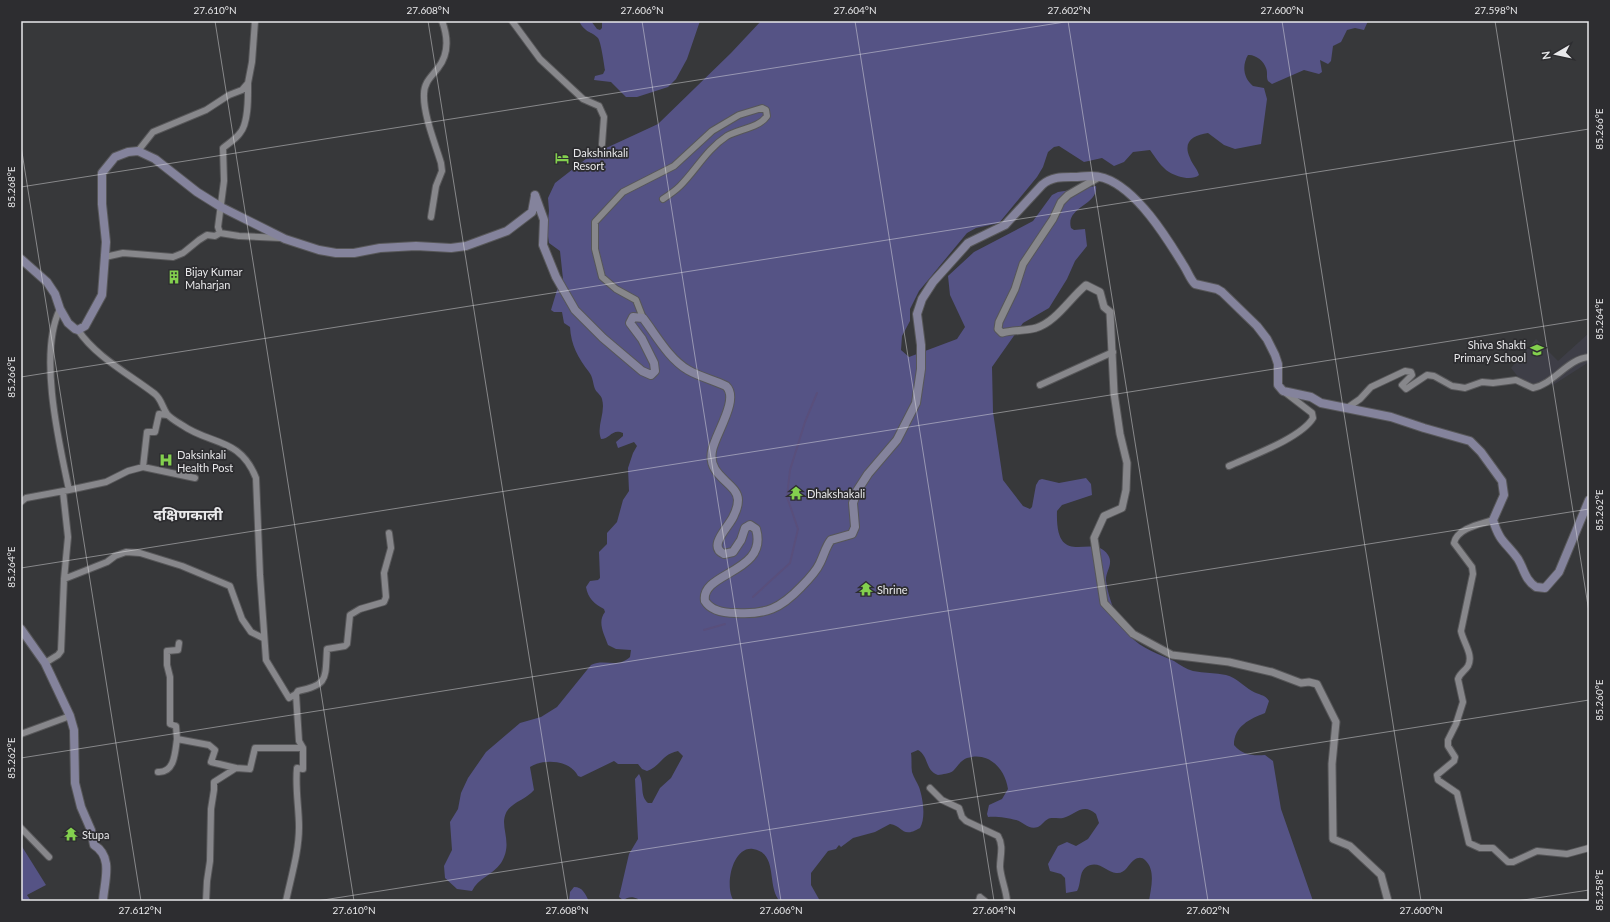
<svg xmlns="http://www.w3.org/2000/svg" width="1610" height="922" font-family="Lato,'Noto Sans Devanagari',sans-serif">
  <style>
    .built { fill: #3e3e47 }
    .green { fill: #555385 }
    .lines { fill: none; stroke-linecap: round; stroke-linejoin: round }
    .stream { stroke: #594f7c; stroke-width: 2 }
    .minor-casing { stroke: #575759; stroke-width: 8 }
    .tertiary-casing { stroke: #575759; stroke-width: 9 }
    .secondary-casing { stroke: #575759; stroke-width: 10 }
    .minor { stroke: #87878b; stroke-width: 6 }
    .tertiary { stroke: #87878b; stroke-width: 7 }
    .secondary { stroke: #84839c; stroke-width: 8 }
    .ticks { fill: none; stroke: #e8e8ea; stroke-width: 1; stroke-opacity: 0.45 }
    .labels { text-anchor: middle; dominant-baseline: central; stroke-width: 3.5; stroke-linejoin: round; paint-order: stroke }
    .poi-label { font-size: 11px; fill: #e8e8ea; stroke: #2d2d30; text-anchor: start }
    .district-label { font-size: 15px; font-weight: bold; fill: #e8e8ea; stroke: #2d2d30 }
    .neatline { fill: none; stroke: #e8e8ea; stroke-width: 1.5 }
    .ticks-label { font-size: 10px; text-anchor: middle; fill: #e8e8ea }
  </style>
  <rect width="100%" height="100%" fill="#37383a"/>
  <path class="built" d="M 1589,333 L 1589,362 L 1553,385 L 1545,380 L 1527,388 L 1511,368 L 1536,339 L 1558,361 Z"/>
  <path class="green" d="M 579,21 L 591,21 L 597,29 L 600,30 L 602,28 L 602,21 L 700,21 L 687,59 L 676,79 L 668,87 L 637,97 L 626,97 L 611,82 L 594,80 L 595,76 L 603,74 L 605,70 C 604,64 601,42 598,38 C 591,31 585,33 579,21 Z
    M 761,21 L 1368,21 L 1364,30 L 1355,28 L 1347,30 L 1341,42 L 1333,46 L 1331,61 L 1328,64 L 1320,60 L 1322,72 L 1319,74 L 1304,70 L 1272,84 L 1268,81 C 1266,77 1268,73 1266,68 C 1264,61 1255,54 1248,55 C 1242,65 1243,78 1253,86 L 1264,88 L 1267,99 L 1261,144 L 1235,149 L 1224,145 L 1208,133 C 1194,135 1182,141 1190,158 C 1192,164 1197,168 1199,175 C 1192,181 1177,177 1169,172 C 1162,168 1155,157 1150,150 L 1133,152 L 1124,162 L 1114,166 L 1102,158 L 1084,162 L 1059,146 L 1054,147 L 1048,152 L 1043,167 L 1037,177 L 999,223 L 976,228 L 967,233 L 919,291 L 910,309 L 910,321 L 902,336 L 901,350 L 909,357 L 957,339 L 965,327 L 950,295 L 948,276 L 974,252 L 1033,221 L 1052,195 L 1058,192 L 1096,186 C 1099,205 1065,207 1071,228 L 1074,230 L 1085,229 L 1087,246 L 1075,261 L 1067,279 L 1049,308 L 1023,323 L 992,367 L 993,412 L 1003,480 L 1023,506 L 1030,509 L 1032,507 L 1036,485 L 1039,480 L 1042,479 L 1059,483 L 1086,478 L 1091,484 L 1092,495 L 1062,505 L 1057,511 C 1055,572 1093,531 1108,555 C 1114,564 1105,572 1106,581 C 1109,601 1117,621 1130,636 C 1142,649 1159,654 1174,661 C 1180,665 1186,669 1193,671 C 1204,673 1216,673 1226,675 C 1237,678 1243,686 1252,691 C 1258,695 1265,694 1269,701 L 1265,713 C 1250,719 1234,726 1234,745 C 1242,755 1253,756 1265,755 L 1273,761 L 1281,809 L 1313,901 L 1149,901 C 1151,888 1156,870 1145,860 C 1142,857 1138,857 1134,860 C 1128,864 1126,874 1116,873 C 1107,873 1098,858 1085,868 C 1079,873 1081,885 1077,891 L 1066,893 L 1065,878 L 1061,874 L 1050,871 L 1048,864 L 1058,846 L 1067,842 L 1076,846 L 1088,839 L 1099,823 L 1096,814 C 1083,802 1075,815 1063,818 C 1058,819 1051,817 1048,819 C 1044,821 1042,825 1038,827 C 1028,830 1024,822 1016,820 C 1008,818 996,816 988,817 L 987,814 L 989,805 L 1002,799 L 1008,789 C 1005,768 988,751 967,758 C 961,760 957,767 953,771 C 949,774 943,774 938,775 C 925,771 929,756 918,750 L 911,753 C 912,760 911,766 912,772 C 914,778 917,782 919,787 C 923,798 926,818 920,828 C 901,839 904,826 890,824 L 875,832 L 853,838 L 841,847 L 839,845 L 836,849 L 828,851 L 811,873 L 811,885 L 820,901 L 780,901 C 766,887 779,853 753,849 C 732,846 724,888 734,901 L 638,901 L 638,899 C 632,896 628,897 623,900 L 619,897 L 629,854 L 638,839 L 635,779 L 639,774 C 645,784 639,795 648,803 L 652,803 L 660,788 L 671,778 L 683,756 L 678,751 C 662,754 661,766 647,771 L 642,769 L 638,764 L 618,764 L 614,761 L 581,777 L 578,776 C 570,760 544,758 530,767 L 534,790 C 527,799 510,803 506,813 C 499,828 514,842 501,863 C 493,875 478,878 472,891 L 457,889 L 445,878 L 444,866 L 452,850 L 450,822 L 458,809 L 461,793 L 468,778 L 486,752 L 520,723 L 541,717 L 557,707 L 591,665 C 605,658 617,669 630,657 L 631,650 L 616,649 L 608,645 C 604,634 597,622 605,612 L 604,609 C 594,604 588,598 586,587 L 590,581 L 598,580 L 600,578 L 599,552 L 607,544 L 607,533 L 617,522 L 623,500 L 629,491 L 628,468 L 633,453 L 637,446 L 634,442 L 618,448 L 616,442 L 623,436 L 623,433 C 612,428 610,439 601,439 C 596,426 606,413 602,399 C 601,395 597,393 595,389 C 593,384 593,377 589,372 C 578,358 571,345 570,327 L 564,323 L 562,312 L 554,312 L 551,310 L 557,290 L 563,279 L 560,251 L 549,243 L 547,230 L 549,211 L 548,198 L 555,183 L 591,155 L 658,124 L 731,53 Z
    M 21,845 L 46,885 L 27,895 L 31,901 L 21,901 Z
    M 574,887 C 583,887 585,894 589,901 L 569,901 L 570,892 Z"/>
  <g class="lines">
    <path class="stream" d="M 753,597 L 790,563 L 798,529 L 787,497 L 790,470 L 805,422 L 817,393
      M 704,630 L 725,624"/>
    <g class="minor-casing">
      <path id="minor" d="M 512,21 L 540,59 L 583,99 L 599,106 L 604,117 L 602,144
        M 138,151 L 153,132 L 206,110 L 229,95 L 242,90 L 248,83 L 252,62 L 255,21
        M 431,217 L 436,186 L 442,171 L 441,163 C 435,143 423,114 424,94 C 424,82 432,76 438,68 C 449,54 448,37 442,21
        M 220,233 L 218,227 L 224,181 L 223,148 C 229,143 236,139 240,133 C 249,123 248,95 248,83
        M 105,257 L 123,253 L 173,257 L 183,253 L 199,240 L 207,235 L 215,236 L 220,233 L 239,236 L 281,238
        M 643,318 L 636,300 L 616,289 L 602,277 L 595,249 L 595,222 L 623,192 L 674,166 L 712,131 L 739,115 L 762,108 L 766,110 L 767,116 C 759,128 739,129 727,136 C 707,149 696,170 680,186 C 675,191 669,195 663,199
        M 78,330 C 96,357 129,374 155,394 C 162,400 162,407 167,414 C 170,418 177,422 182,425 C 210,445 240,437 256,478 L 260,575 L 266,660 L 289,698 L 296,694 L 299,741 L 303,748 L 303,769 L 297,768 C 295,788 299,808 299,827 C 299,852 291,877 286,901
        M 1040,385 L 1113,352
        M 1347,408 L 1360,399 L 1371,387 L 1405,371 L 1411,372 L 1412,375 L 1402,385 L 1406,389 L 1427,375 L 1434,376 L 1452,386 L 1459,387 L 1465,388 L 1482,382 L 1493,383 L 1516,380 L 1533,388 C 1554,384 1567,359 1589,357
        M 1229,466 C 1251,456 1301,438 1313,418 L 1312,413 L 1286,393
        M 143,467 L 195,478
        M 69,490 L 106,482 L 128,471 L 143,467 L 147,432 L 155,432 L 159,414 L 167,415
        M 21,502 L 26,498 L 69,490 C 59,443 38,353 60,309
        M 1493,520 C 1481,524 1457,528 1454,543 L 1472,567 L 1473,574 L 1461,631 C 1463,642 1474,655 1468,666 C 1465,671 1460,673 1458,679 L 1463,702 L 1456,724 L 1448,740 L 1448,746 L 1455,757 L 1454,761 L 1437,775 L 1438,780 L 1457,793 L 1469,843 L 1480,848 L 1493,848 L 1508,862 L 1513,862 L 1537,851 L 1567,854 L 1589,848
        M 64,579 L 107,562 L 115,556 L 126,552 L 140,553 L 182,566 L 230,586 L 242,619 L 251,632 L 263,638
        M 45,663 L 58,655 L 61,651 L 64,579 L 68,537 L 63,492
        M 296,694 L 298,691 C 329,685 325,678 327,649 L 345,646 L 347,644 L 350,615 L 360,609 L 384,602 L 386,597 L 384,573 L 391,548 L 389,533
        M 21,734 L 70,716
        M 177,739 L 176,726 L 170,724 L 170,677 L 167,665 L 167,651 L 178,650 L 179,643
        M 158,772 C 175,773 175,752 177,739 L 209,745 L 215,750 L 211,762 L 236,768
        M 930,788 L 942,800 L 959,808 L 962,817 L 966,821 L 998,836 C 1004,846 1000,856 1000,867 C 1001,879 1006,889 1007,901
        M 21,828 L 49,857
        M 206,901 L 207,881 L 210,861 L 211,809 L 214,790 L 214,782 L 236,768 L 250,769 L 255,748 L 303,748
        M 979,901 L 980,897 L 985,901"/>
    </g>
    <g class="tertiary-casing">
      <path id="tertiary" d="M 1099,177 L 1068,195 L 1061,202 L 1053,219 L 1023,264 L 1015,289 L 999,322 L 998,329 L 1002,333 C 1013,330 1025,331 1036,328 C 1056,322 1070,298 1086,285 L 1100,292 L 1104,307 L 1110,312 L 1114,393 L 1120,434 L 1127,463 L 1126,490 L 1122,508 L 1104,516 L 1094,538 L 1104,603 L 1133,634 L 1172,655 L 1229,662 L 1272,672 L 1301,683 L 1309,682 L 1317,684 L 1336,722 L 1332,764 L 1333,839 L 1350,846 L 1381,875 L 1388,901"/>
    </g>
    <g class="secondary-casing">
      <path id="secondary" d="M 535,195 L 544,220 L 543,245 L 556,277 L 575,310 L 603,338 L 642,371 L 651,375 L 655,371 L 654,363 L 642,339 L 630,323 L 633,317 L 643,318 C 656,335 669,359 688,370 C 700,377 714,380 726,386 C 740,399 715,434 712,451 C 707,477 738,483 738,500 C 738,505 736,511 734,515 C 731,525 706,546 724,554 L 733,552 L 741,540 L 745,528 L 750,525 L 756,529 C 769,573 700,572 705,601 C 711,611 725,613 736,613 C 766,615 781,608 801,587 C 808,580 816,572 820,563 C 824,555 826,546 831,540 L 852,534 L 855,527 L 853,503 L 857,491 L 868,474 L 897,440 L 916,403 L 921,369 L 921,345 L 917,314 L 922,299 L 933,282 L 968,243 L 1005,225 L 1042,185 C 1052,176 1064,177 1077,177 C 1086,176 1095,175 1104,178 C 1137,189 1167,238 1184,266 C 1188,272 1190,279 1195,284 L 1217,289 L 1222,292 L 1257,326 L 1267,339 L 1275,355 L 1278,364 L 1278,385 L 1283,391 L 1311,397 L 1321,403 L 1391,417 L 1424,428 L 1470,441 L 1481,452 L 1502,481 L 1504,495 L 1493,520 C 1500,543 1506,542 1518,559 C 1524,569 1525,580 1536,587 L 1545,588 L 1559,572 L 1589,500
        M 21,259 L 47,282 L 55,294 L 60,309 L 68,323 L 75,329 L 78,330 L 85,326 L 102,295 L 106,242 L 102,204 L 102,173 L 115,157 L 128,152 L 138,151 L 155,159 L 197,192 L 221,207 L 285,239 L 319,250 L 336,253 L 354,253 L 380,248 L 416,246 L 451,248 L 466,246 L 507,231 L 532,212 L 535,196
        M 21,629 L 45,663 L 70,716 L 74,730 L 75,783 L 81,807 L 91,830 L 94,845 C 114,857 104,882 103,901"/>
    </g>
    <use href="#minor" class="minor"/>
    <use href="#tertiary" class="tertiary"/>
    <use href="#secondary" class="secondary"/>
  </g>
  <path class="ticks" d="M 215,21 L 354,901M 428,21 L 568,901M 642,21 L 781,901M 855,21 L 994,901M 1068,21 L 1208,901M 1282,21 L 1421,901M 1495,21 L 1589,612M 21,146 L 141,901M 21,187 L 1071,21M 21,377 L 1589,129M 21,568 L 1589,319M 21,758 L 1589,509M 317,901 L 1589,700M 1517,901 L 1589,890"/>
  <defs>
    <g id="hotel-bare" transform="scale(1.08)"><path d="M-6-4.5h1.5V1H6V5H4.5V3h-9V5H-6ZM-4 0a1.8 1.8 0 1 1 3.6 0ZM.5 0V-2.5h3Q6-2.5 6 0Z" fill="#83d04e" stroke="#2d2d30" stroke-width="2.5" paint-order="stroke"/></g>
    <g id="building-bare" transform="scale(1.08)"><path d="M-4-6H4V6H1V3H-1V6H-4ZM-2.5-4.3h1.7v1.8h-1.7ZM.8-4.3h1.7v1.8H.8ZM-2.5-1h1.7V.8h-1.7ZM.8-1h1.7V.8H.8Z" fill="#83d04e" stroke="#2d2d30" stroke-width="2.5" paint-order="stroke"/></g>
    <g id="school-bare" transform="scale(1.08)"><path d="M0-5L7-2L0 1L-7-2ZM-4 1L0 2.5L4 1V4Q0 6-4 4Z" fill="#83d04e" stroke="#2d2d30" stroke-width="2.5" paint-order="stroke"/></g>
    <g id="hospital-bare" transform="scale(1.08)"><path d="M-5-5h3v3.5h4V-5h3V5h-3V1.5h-4V5h-3Z" fill="#83d04e" stroke="#2d2d30" stroke-width="2.5" paint-order="stroke"/></g>
    <g id="temple-bare" transform="scale(1.08)"><path d="M0-6L5-2H3V0L6.5 2.5H4V6H1.5V3h-3V6H-4V2.5H-6.5L-3 0V-2H-5Z" fill="#83d04e" stroke="#2d2d30" stroke-width="2.5" paint-order="stroke"/></g>
  </defs>
  <g fill-rule="evenodd">
    <use href="#hotel-bare" x="562" y="158"/>
    <use href="#building-bare" x="174" y="277"/>
    <use href="#school-bare" x="1537" y="350"/>
    <use href="#hospital-bare" x="166" y="460"/>
    <use href="#temple-bare" x="796" y="493"/>
    <use href="#temple-bare" x="866" y="589"/>
    <use href="#temple-bare" x="71" y="834"/>
  </g>
  <g class="labels">
    <g class="poi-label">
      <text x="573" y="152">Dakshinkali<tspan x="573" dy="13">Resort</tspan></text>
      <text x="185" y="271">Bijay Kumar<tspan x="185" dy="13">Maharjan</tspan></text>
      <text x="1526" y="344" text-anchor="end">Shiva Shakti<tspan x="1526" dy="13">Primary School</tspan></text>
      <text x="177" y="454">Daksinkali<tspan x="177" dy="13">Health Post</tspan></text>
      <text x="807" y="493">Dhakshakali</text>
      <text x="877" y="589">Shrine</text>
      <text x="82" y="834">Stupa</text>
    </g>
    <g class="district-label">
      <text x="188" y="514">दक्षि‍णकाली</text>
    </g>
  </g>
  <rect width="1610" height="922" fill="none" stroke="#2d2d30" stroke-width="44"/>
  <g transform="translate(1556 54) rotate(261)" stroke="#2d2d30" stroke-width="3" paint-order="stroke">
  <path d="M0-3L7 15L0 10L-7 15Z" fill="#e8e8ea"/>
  <text y="-6" font-size="11" font-weight="bold" text-anchor="middle" fill="#e8e8ea">N</text>
  </g>
  <rect x="22" y="22" width="1566" height="878" class="neatline"/>
  <g class="ticks-label">
    <text x="215" y="14">27.610°N</text>
    <text x="428" y="14">27.608°N</text>
    <text x="642" y="14">27.606°N</text>
    <text x="855" y="14">27.604°N</text>
    <text x="1069" y="14">27.602°N</text>
    <text x="1282" y="14">27.600°N</text>
    <text x="1496" y="14">27.598°N</text>
    <text transform="translate(1599 129) rotate(-90)" y="4">85.266°E</text>
    <text transform="translate(11 187) rotate(-90)" y="4">85.268°E</text>
    <text transform="translate(1599 319) rotate(-90)" y="4">85.264°E</text>
    <text transform="translate(11 377) rotate(-90)" y="4">85.266°E</text>
    <text transform="translate(1599 510) rotate(-90)" y="4">85.262°E</text>
    <text transform="translate(11 567) rotate(-90)" y="4">85.264°E</text>
    <text transform="translate(1599 700) rotate(-90)" y="4">85.260°E</text>
    <text transform="translate(11 758) rotate(-90)" y="4">85.262°E</text>
    <text transform="translate(1599 890) rotate(-90)" y="4">85.258°E</text>
    <text x="140" y="914">27.612°N</text>
    <text x="354" y="914">27.610°N</text>
    <text x="567" y="914">27.608°N</text>
    <text x="781" y="914">27.606°N</text>
    <text x="994" y="914">27.604°N</text>
    <text x="1208" y="914">27.602°N</text>
    <text x="1421" y="914">27.600°N</text>
  </g>
</svg>
